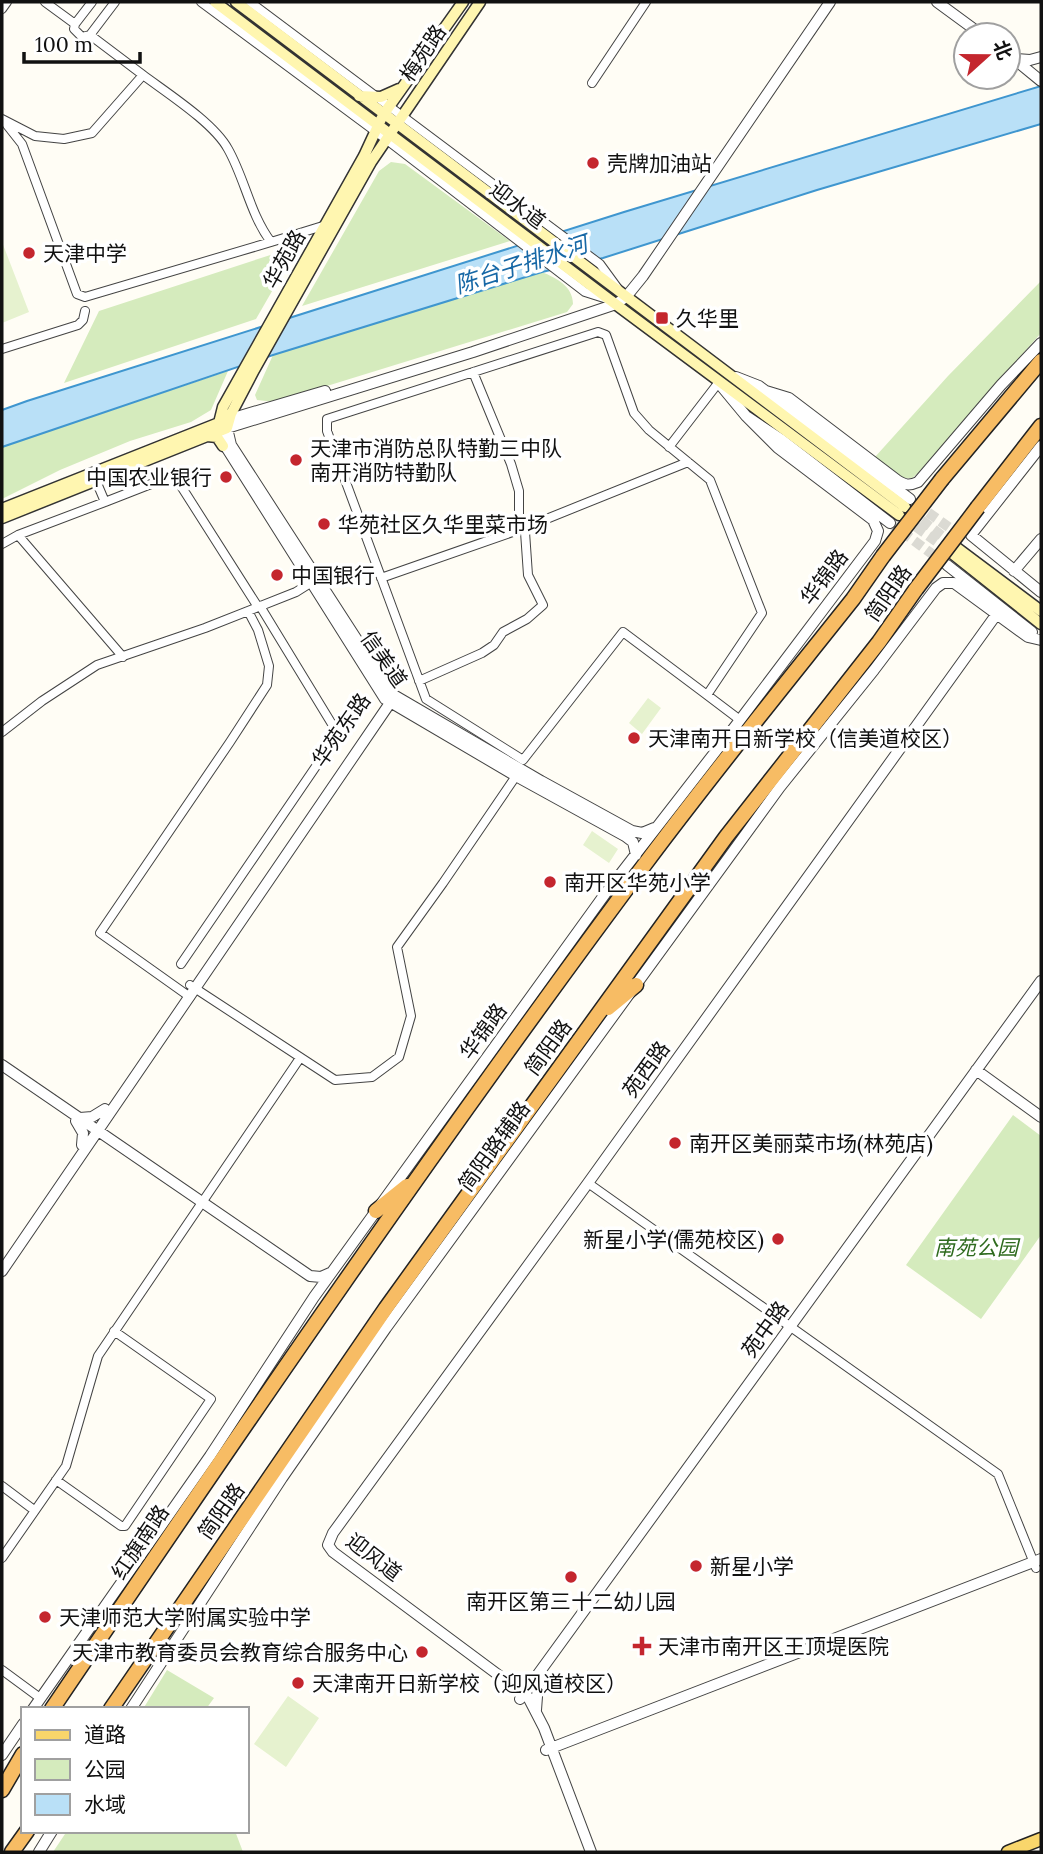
<svg xmlns="http://www.w3.org/2000/svg" width="1043" height="1854" font-family="Lora,'Noto Sans SC',serif">
  <style>
    .green { fill: #d5ebbd }
    .pitch { fill: #e6f2cf }
    .water { fill: #b9e0f7; stroke: #3f96cf; stroke-width: 2 }
    .lines { fill: none; stroke-linecap: round; stroke-linejoin: round }
    .tertiary-tunnel { stroke: #dbdad3; stroke-width: 10; stroke-dasharray: 10 5; stroke-linecap: butt }
    .secondary-tunnel { stroke: #dbdad3; stroke-width: 10; stroke-dasharray: 10 5; stroke-linecap: butt }
    .minor-casing { stroke: #444; stroke-width: 10 }
    .tertiary-casing { stroke: #444; stroke-width: 12 }
    .secondary-casing { stroke: #333; stroke-width: 13 }
    .primary-casing { stroke: #222; stroke-width: 15 }
    .trunk-casing { stroke: #222; stroke-width: 17 }
    .minor { stroke: #fff; stroke-width: 8 }
    .tertiary { stroke: #fff; stroke-width: 10 }
    .secondary { stroke: #fff6b0; stroke-width: 10 }
    .primary { stroke: #f9d66b; stroke-width: 12 }
    .trunk { stroke: #f7bc64; stroke-width: 14 }
    .trunk-bridge-casing { stroke: #222; stroke-width: 17; stroke-linecap: butt }
    .trunk-bridge { stroke: #f7bc64; stroke-width: 14 }
    .poi-dot { fill: #c4262e; stroke: #fff; stroke-width: 2.5 }
    .labels { text-anchor: middle; dominant-baseline: central; stroke-width: 7; stroke-linejoin: round; paint-order: stroke }
    .street-label { font-size: 21px; fill: #111; stroke: #fff }
    .poi-label { font-size: 21px; fill: #111; stroke: #fff; text-anchor: start }
    .park-label { font-size: 21px; font-style: italic; fill: #2f6b1f; stroke: #fff }
    .water-label { font-size: 23px; font-style: italic; fill: #1768a6; stroke: #fff }
  </style>
  <rect width="100%" height="100%" fill="#fffdf5"/>
  <path class="green" d="M 391,162 L 405,164 L 510,241 L 302,306 L 379,171 Z
    M 298,246 L 256,319 L 64,383 L 99,311 Z
    M 542,272 C 556,278 573,286 573,304 L 567,312 L 275,402 L 257,400 L 255,395 L 273,355 Z
    M 1041,281 L 1041,333 L 918,473 L 912,478 L 903,478 L 875,457 L 948,376 Z
    M 228,371 L 211,410 L 191,422 L 130,441 L 60,470 L 2,499 L 2,447 Z
    M 1013,1115 L 1041,1136 L 1041,1235 L 981,1319 L 906,1265 Z
    M 167,1670 L 214,1698 L 206,1709 L 143,1709 Z
    M 67,1831 L 235,1831 L 243,1852 L 53,1852 Z"/>
  <path class="pitch" d="M 2,242 L 29,312 L 2,323 Z
    M 648,698 L 661,708 L 642,734 L 629,723 Z
    M 592,831 L 618,849 L 609,863 L 583,845 Z
    M 288,1696 L 319,1718 L 286,1767 L 254,1744 Z"/>
  <path class="water" d="M 1041,86 L 1041,124 L 817,190 L 603,258 L 542,272 L 273,355 L 2,447 L 2,410 L 27,401 L 624,212 Z"/>
  <g class="lines">
    <path class="tertiary-tunnel" d="M 916,504 L 964,538
      M 890,523 L 943,562"/>
    <path class="secondary-tunnel" d="M 910,511 L 955,546
      M 904,518 L 951,552"/>
    <g class="minor-casing">
      <path id="minor" d="M 45,2 L 75,24 L 74,29 L 82,37 L 90,35 L 143,75
        M 201,2 L 387,140 L 585,292 L 607,299
        M 250,2 L 600,264 L 619,290
        M 2,9 L 7,2
        M 75,24 L 92,2
        M 90,35 L 115,2
        M 592,83 L 646,2
        M 2,119 L 35,136 L 64,139 L 92,133 L 143,75 C 167,93 214,123 228,149 C 245,179 250,214 271,242 L 326,225
        M 7,125 L 22,144 L 77,294 L 85,297 L 271,242
        M 598,332 L 606,335 L 634,413 L 649,430 L 710,480 L 762,613 L 707,695 L 623,632 L 523,760 L 426,699 L 327,431 L 327,419 Z
        M 2,349 L 78,325 L 83,320 L 85,311
        M 669,447 L 719,382
        M 94,476 L 105,502 L 174,475 L 258,607
        M 18,535 L 123,657
        M 2,544 L 18,535 L 105,502
        M 381,578 L 524,528 L 688,462
        M 419,681 L 482,653 L 494,645 L 503,632 L 527,619 L 543,605 L 528,575 L 525,532 L 519,514 L 519,491 L 511,464 L 473,372
        M 707,695 L 740,720
        M 2,732 L 42,701 L 97,665 L 205,628 L 296,592 L 315,580
        M 181,964 L 338,734 L 260,606
        M 190,985 L 335,1080 L 372,1077 L 399,1057 L 411,1016 L 397,947 L 443,883 L 516,776
        M 190,997 L 100,933 L 230,742 L 267,685 L 269,666 L 258,630 L 248,611
        M 588,1183 L 998,1474 L 1036,1568
        M 56,1480 L 121,1526 L 125,1526 L 211,1399 L 114,1331
        M 2,1486 L 34,1510
        M 2,1558 L 66,1466 L 98,1356 L 300,1058
        M 2,1670 L 40,1698"/>
    </g>
    <g class="tertiary-casing">
      <path id="tertiary" d="M 937,2 L 982,35
        M 1008,54 L 1041,81
        M 1016,59 L 1030,60 L 1041,57
        M 736,377 L 759,386 L 910,499
        M 722,387 L 746,416 L 782,440 L 890,523
        M 766,391 L 789,398 L 897,480 C 905,485 909,486 918,482 L 1001,385 L 1041,343
        M 230,419 L 325,391
        M 221,439 L 385,699 L 516,776 L 625,836 L 633,842 L 636,855
        M 1041,446 L 971,535 L 1041,592
        M 947,565 L 1032,632
        M 1014,571 L 1041,539
        M 654,828 L 642,833 L 632,831 L 541,781 L 392,694 L 231,445 L 227,428 L 473,352 L 616,304 L 626,297 L 643,276 L 830,2
        M 2,1065 L 310,1276 L 321,1277 L 330,1273
        M 976,1070 L 1041,1117
        M 80,1118 L 92,1117 L 105,1109
        M 76,1121 L 83,1133 L 82,1145
        M 2,1271 L 390,703 L 392,694
        M 328,1545 L 333,1533 L 588,1183 L 996,615
        M 328,1545 L 333,1552 L 528,1697 L 544,1728 L 591,1852
        M 520,1699 L 1041,981
        M 33,1709 L 210,1456 L 314,1297 L 376,1211 L 605,894 L 740,720 L 875,541 L 878,531 L 873,520 L 778,448 L 746,416
        M 131,1709 L 282,1478 L 386,1328 L 780,787 L 874,670 L 936,588 L 943,583 L 954,583 L 1028,637 L 1041,640
        M 536,1710 L 538,1683
        M 546,1750 L 1041,1559
        M 2,1755 L 23,1724
        M 39,1852 L 52,1831"/>
    </g>
    <g class="secondary-casing">
      <path id="secondary" d="M 215,2 L 610,300 L 899,515
        M 236,2 L 905,507
        M 359,96 L 381,97 L 399,89
        M 219,423 L 223,407 L 364,156 L 383,115 L 463,2
        M 207,436 L 217,437 L 223,446
        M 2,509 L 224,421
        M 2,518 L 227,428 L 231,414 L 254,370 L 371,162 L 480,2
        M 957,548 L 1041,611
        M 953,554 L 1041,624"/>
    </g>
    <g class="primary-casing">
      <path id="primary" d="M 1008,1852 L 1041,1839"/>
    </g>
    <g class="trunk-casing">
      <path id="trunk" d="M 942,479 L 1041,361
        M 978,507 L 1041,426
        M 608,1008 L 636,985
        M 376,1211 L 407,1186
        M 52,1709 C 245,1424 439,1140 645,864 C 712,774 783,687 853,599 L 883,556
        M 111,1709 L 386,1308 L 492,1161 L 726,837 L 879,642 L 916,589
        M 2,1790 L 23,1754
        M 12,1852 L 27,1831"/>
    </g>
    <use href="#minor" class="minor"/>
    <use href="#tertiary" class="tertiary"/>
    <use href="#secondary" class="secondary"/>
    <use href="#primary" class="primary"/>
    <use href="#trunk" class="trunk"/>
    <g class="trunk-bridge-casing">
      <path id="trunk-bridge" d="M 883,556 L 942,479
        M 916,589 L 978,507"/>
    </g>
    <use href="#trunk-bridge" class="trunk-bridge"/>
  </g>
  <g class="poi-dot">
    <circle cx="593" cy="163" r="7"/>
    <circle cx="29" cy="253" r="7"/>
    <rect x="655" y="311" width="14" height="14" rx="3.5"/>
    <circle cx="296" cy="460" r="7"/>
    <circle cx="226" cy="477" r="7"/>
    <circle cx="324" cy="524" r="7"/>
    <circle cx="277" cy="575" r="7"/>
    <circle cx="634" cy="738" r="7"/>
    <circle cx="550" cy="882" r="7"/>
    <circle cx="675" cy="1143" r="7"/>
    <circle cx="778" cy="1239" r="7"/>
    <circle cx="696" cy="1566" r="7"/>
    <circle cx="571" cy="1577" r="7"/>
    <circle cx="45" cy="1617" r="7"/>
    <path d="M638.5 1635.5h7v7h7v7h-7v7h-7v-7h-7v-7h7z"/>
    <circle cx="422" cy="1652" r="7"/>
    <circle cx="298" cy="1683" r="7"/>
  </g>
  <g class="labels">
    <g class="street-label">
      <text transform="translate(423 53) rotate(-56)">梅苑路</text>
      <text transform="translate(518 205) rotate(37)">迎水道</text>
      <text transform="translate(284 259) rotate(-61)">华苑路</text>
      <text transform="translate(824 577) rotate(-53)">华锦路</text>
      <text transform="translate(888 593) rotate(-55)">简阳路</text>
      <text transform="translate(384 659) rotate(55)">信美道</text>
      <text transform="translate(341 730) rotate(-55)">华苑东路</text>
      <text transform="translate(483 1031) rotate(-54)">华锦路</text>
      <text transform="translate(548 1047) rotate(-54)">简阳路</text>
      <text transform="translate(646 1069) rotate(-54)">苑西路</text>
      <text transform="translate(494 1146) rotate(-54)">简阳路辅路</text>
      <text transform="translate(765 1329) rotate(-54)">苑中路</text>
      <text transform="translate(221 1511) rotate(-55)">简阳路</text>
      <text transform="translate(140 1542) rotate(-56)">红旗南路</text>
      <text transform="translate(374 1557) rotate(38)">迎风道</text>
    </g>
    <g class="poi-label">
      <text x="607" y="163">壳牌加油站</text>
      <text x="43" y="253">天津中学</text>
      <text x="676" y="318">久华里</text>
      <text x="310" y="448">天津市消防总队特勤三中队<tspan x="310" dy="24">南开消防特勤队</tspan></text>
      <text x="212" y="477" text-anchor="end">中国农业银行</text>
      <text x="338" y="524">华苑社区久华里菜市场</text>
      <text x="291" y="575">中国银行</text>
      <text x="648" y="738">天津南开日新学校（信美道校区）</text>
      <text x="564" y="882">南开区华苑小学</text>
      <text x="689" y="1143">南开区美丽菜市场(林苑店)</text>
      <text x="764" y="1239" text-anchor="end">新星小学(儒苑校区)</text>
      <text x="710" y="1566">新星小学</text>
      <text x="571" y="1601" text-anchor="middle">南开区第三十二幼儿园</text>
      <text x="59" y="1617">天津师范大学附属实验中学</text>
      <text x="658" y="1646">天津市南开区王顶堤医院</text>
      <text x="408" y="1652" text-anchor="end">天津市教育委员会教育综合服务中心</text>
      <text x="312" y="1683">天津南开日新学校（迎风道校区）</text>
    </g>
    <g class="park-label">
      <text x="976" y="1247">南苑公园</text>
    </g>
    <g class="water-label">
      <text transform="translate(521 264) rotate(-18)">陈台子排水河</text>
    </g>
  </g>
  <rect width="1043" height="1854" fill="none" stroke="#111111" stroke-width="7"/>
  <rect x="21" y="1707" width="228" height="126" fill="#ffffff" stroke="#a0a0a0" stroke-width="2"/>
  <rect x="35" y="1730" width="35" height="10" fill="#f9d66b" stroke="#a0a0a0" stroke-width="2"/>
  <text x="84" y="1742" font-size="21" fill="#111111">道路</text>
  <rect x="35" y="1759" width="35" height="21" fill="#d5ebbd" stroke="#a0a0a0" stroke-width="2"/>
  <text x="84" y="1777" font-size="21" fill="#111111">公园</text>
  <rect x="35" y="1794" width="35" height="21" fill="#b9e0f7" stroke="#a0a0a0" stroke-width="2"/>
  <text x="84" y="1812" font-size="21" fill="#111111">水域</text>
  <g transform="translate(987 56) rotate(69)"><circle r="33" fill="#ffffff" stroke="#a0a0a0" stroke-width="2"/>
  <path d="M0-5L12 26L0 18L-12 26Z" fill="#c4262e"/>
  <text y="-10" font-size="19" font-weight="bold" text-anchor="middle" fill="#111111">北</text>
  </g>
  <path d="M24 52v10h116v-10" fill="none" stroke="#111111" stroke-width="3.5"/>
  <text x="35" y="52" font-size="21" fill="#111111" stroke="#ffffff" stroke-width="5" paint-order="stroke">100 m</text>
</svg>
